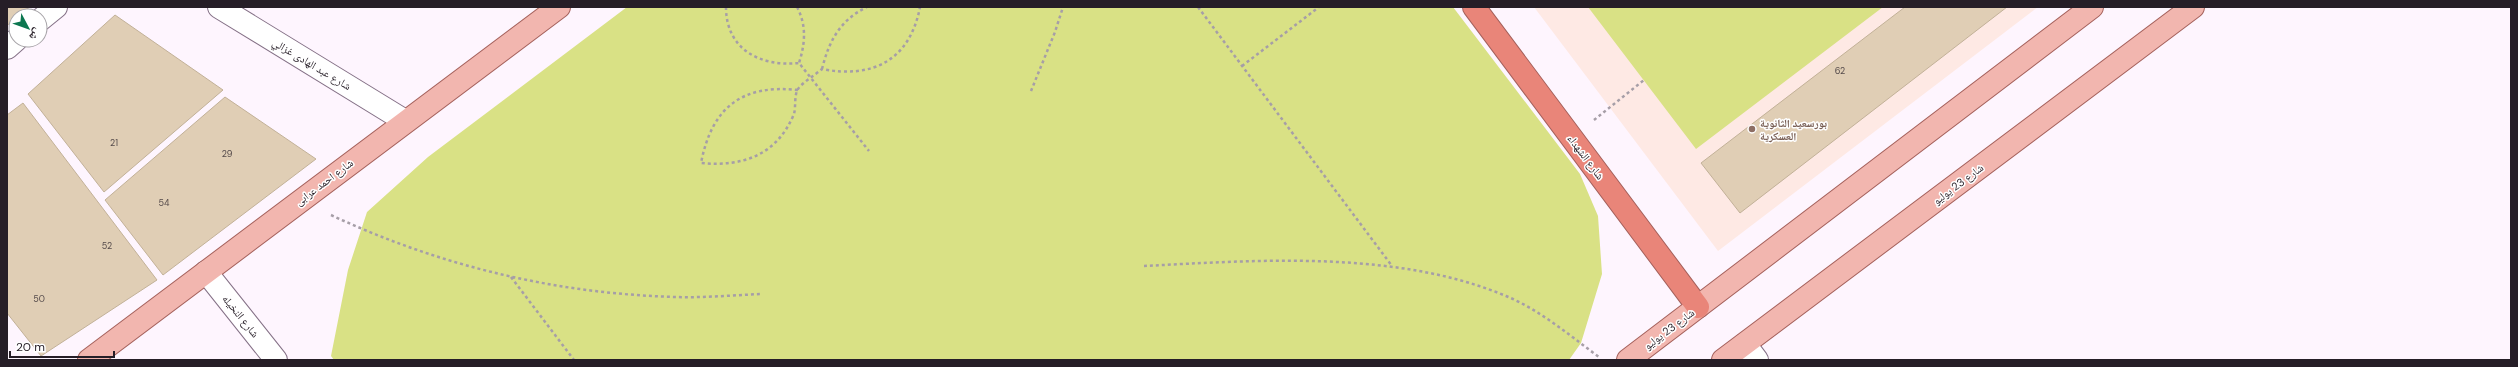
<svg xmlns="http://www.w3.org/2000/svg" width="2518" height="367" font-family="'DM Sans','Noto Naskh Arabic',sans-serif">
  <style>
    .education { fill: #fee9e4 }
    .green { fill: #d9e185 }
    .building { fill: #e0ceb5; stroke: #c2b198 }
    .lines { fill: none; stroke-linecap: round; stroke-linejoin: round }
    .minor-casing { stroke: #857187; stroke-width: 24 }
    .major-casing { stroke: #a5615c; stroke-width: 24 }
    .highway-casing { stroke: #a5615c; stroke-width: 24 }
    .path { stroke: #a69ea7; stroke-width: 2.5; stroke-dasharray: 3 3; stroke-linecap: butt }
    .minor { stroke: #fff; stroke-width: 22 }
    .major { stroke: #f2b6af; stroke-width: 22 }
    .highway { stroke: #e98579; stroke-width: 22 }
    .education-dot { fill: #8d6e63; stroke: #fff; stroke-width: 1.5 }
    .labels { text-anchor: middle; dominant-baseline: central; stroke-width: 3; stroke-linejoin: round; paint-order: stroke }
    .number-label { font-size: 9px; fill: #544a4a }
    .street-label { font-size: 11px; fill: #261e27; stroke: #fff }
    .education-label { font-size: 11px; font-weight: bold; fill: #785e54; stroke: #fff; text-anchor: start }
  </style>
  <rect width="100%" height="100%" fill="#fef5fe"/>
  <path class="education" d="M 1534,7 L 2038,7 L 1718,251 Z"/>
  <path class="green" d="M 627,7 L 1453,7 L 1580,174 L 1598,216 L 1602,274 L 1581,343 L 1569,360 L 334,360 L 331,356 L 348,270 L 367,212 L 428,157 Z
    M 1588,7 L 1883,7 L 1696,149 Z"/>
  <path class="building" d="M 7,7 L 30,7 L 16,16 L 7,26 Z
    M 1905,7 L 2007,7 L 1740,213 L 1701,163 Z
    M 115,15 L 223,90 L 104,192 L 28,94 Z
    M 225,97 L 316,159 L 163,275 L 105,200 Z
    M 23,103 L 157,280 L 41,356 L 7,313 L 7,115 Z"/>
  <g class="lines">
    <g class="minor-casing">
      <path id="minor" d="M 219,7 L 405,121
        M 40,20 L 56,7
        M 7,48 L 16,40
        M 206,272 L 276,360
        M 1745,344 L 1757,360"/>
    </g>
    <g class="major-casing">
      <path id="major" d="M 89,360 L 559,7
        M 1628,360 L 2092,7
        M 1723,360 L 2193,7"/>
    </g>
    <g class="highway-casing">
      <path id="highway" d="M 1474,7 L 1698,307"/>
    </g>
    <path class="path" d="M 726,7 C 726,50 761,67 799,63 L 869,151
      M 797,7 C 807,26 805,44 799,63
      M 1198,7 L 1392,266
      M 1242,66 L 1319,7
      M 822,69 C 829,41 840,20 867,7
      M 798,90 C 742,84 712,107 701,163 C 743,167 777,155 794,114 C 796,107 794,95 798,89 C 803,82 815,75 822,69 C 873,79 910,60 920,7
      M 1031,91 L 1055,32 L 1063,7
      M 1594,120 L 1644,80
      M 331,215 C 440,266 557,294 677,297 C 705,298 734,295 762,294
      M 1144,266 C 1260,260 1396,250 1506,296 C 1540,310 1569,335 1599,357
      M 511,277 L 574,360"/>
    <use href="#minor" class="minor"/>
    <use href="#major" class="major"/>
    <use href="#highway" class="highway"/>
  </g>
  <circle class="education-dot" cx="1752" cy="129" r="4"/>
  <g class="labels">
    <g class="number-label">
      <text x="1840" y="71">62</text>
      <text x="114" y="143">21</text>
      <text x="227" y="154">29</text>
      <text x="164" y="203">54</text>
      <text x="107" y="246">52</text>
      <text x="39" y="299">50</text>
    </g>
    <g class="street-label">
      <text transform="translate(312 64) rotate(31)">شارع عبد الهادى غزالي</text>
      <text transform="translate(1586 157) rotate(53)">شارع الشهداء</text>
      <text transform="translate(324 182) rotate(-37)">شارع احمد عرابى</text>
      <text transform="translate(1958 184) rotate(-37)">شارع 23 يوليو</text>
      <text transform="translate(241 316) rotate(51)">شارع النخيله</text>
      <text transform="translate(1669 329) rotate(-37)">شارع 23 يوليو</text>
    </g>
    <g class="education-label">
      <text x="1760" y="123">بورسعيد الثانوية<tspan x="1760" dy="13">العسكرية</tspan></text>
    </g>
  </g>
  <rect width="2518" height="367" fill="none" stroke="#261e27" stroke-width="16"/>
  <g transform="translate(28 28) rotate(131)"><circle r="19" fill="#ffffff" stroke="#a8a5a9"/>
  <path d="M0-3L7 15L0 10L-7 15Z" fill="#0c7750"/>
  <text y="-6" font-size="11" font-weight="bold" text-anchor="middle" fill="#261e27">ش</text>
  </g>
  <path d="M10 351v6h104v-6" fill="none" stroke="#261e27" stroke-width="2"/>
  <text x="16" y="351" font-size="12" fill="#261e27" stroke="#ffffff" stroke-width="3" paint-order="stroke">20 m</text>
</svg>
